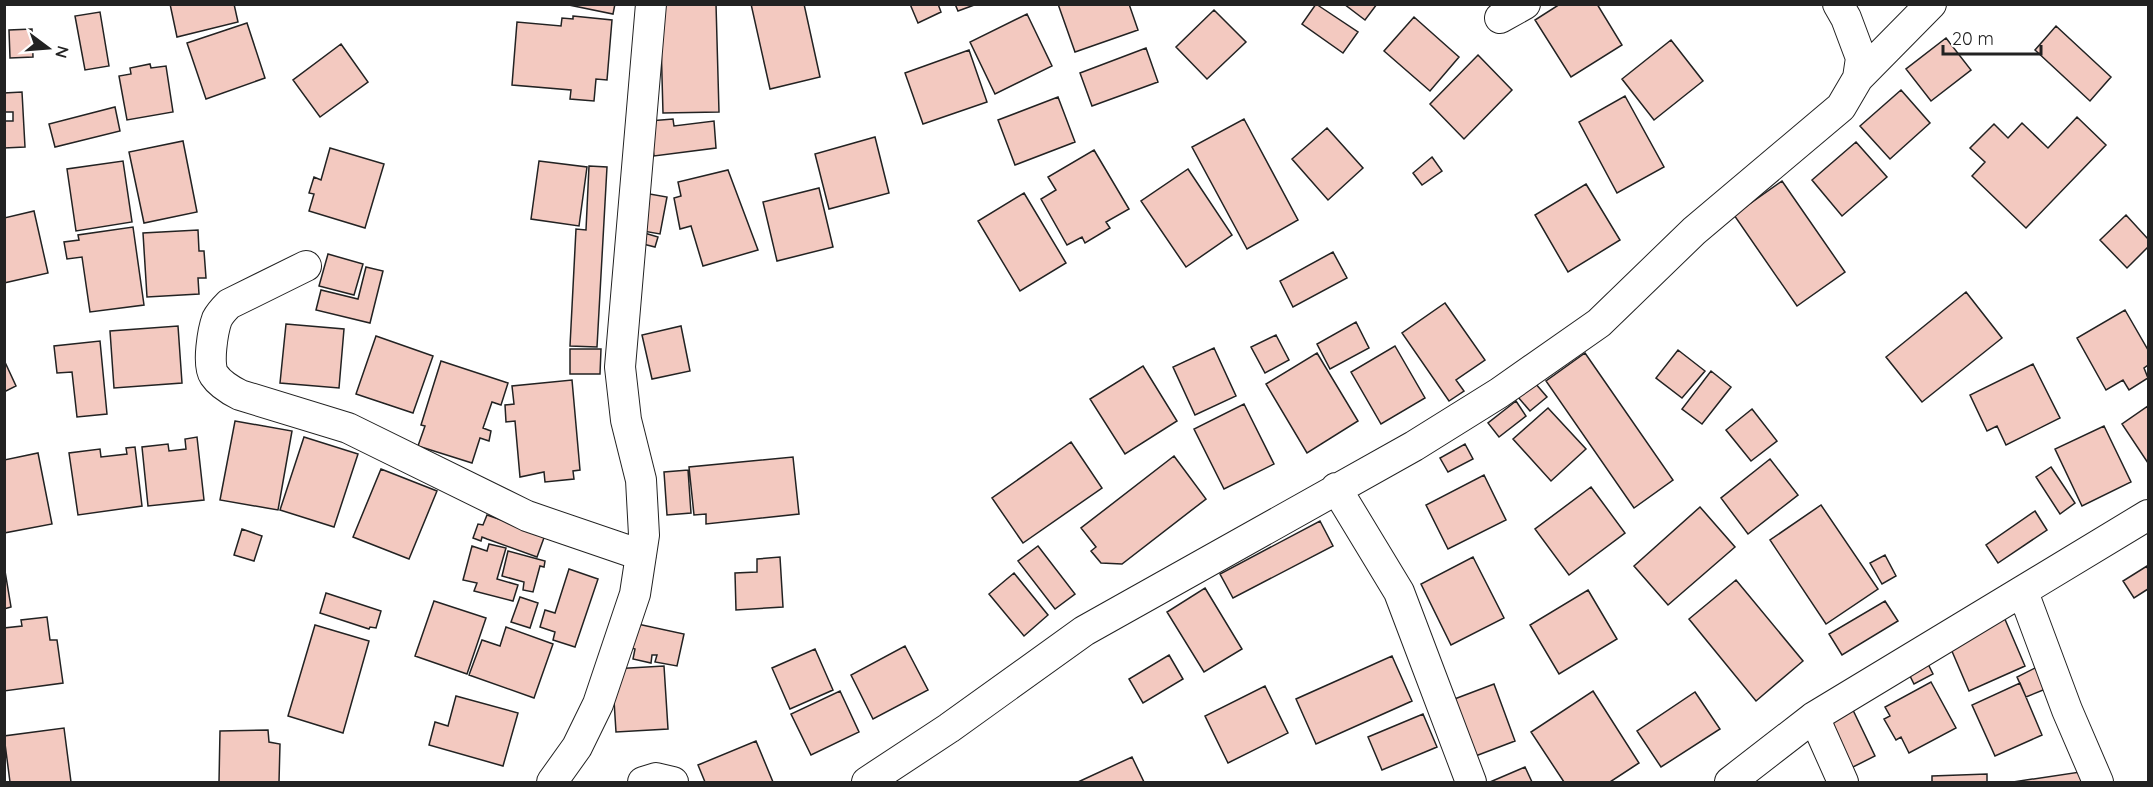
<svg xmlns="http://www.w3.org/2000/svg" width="2153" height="787" font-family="Quicksand,sans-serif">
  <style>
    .building { fill: #f3c9c0; stroke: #222; stroke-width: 1.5 }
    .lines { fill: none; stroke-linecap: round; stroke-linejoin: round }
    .street-casing { stroke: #222; stroke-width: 32 }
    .street { stroke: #fff; stroke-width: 30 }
  </style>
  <rect width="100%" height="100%" fill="#fff"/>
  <path class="building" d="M 170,4 L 234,4 L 238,22 L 177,37 Z
    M 564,4 L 615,4 L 613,14 Z
    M 660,4 L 716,4 L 719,112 L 663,113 Z
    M 751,4 L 804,4 L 820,77 L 770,89 Z
    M 910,4 L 938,4 L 941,12 L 918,23 Z
    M 955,4 L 977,4 L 958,11 Z
    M 1058,4 L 1129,4 L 1138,30 L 1075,52 Z
    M 1316,4 L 1358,32 L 1343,53 L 1302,24 Z
    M 1344,4 L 1377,4 L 1365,20 Z
    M 1560,4 L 1597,4 L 1622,45 L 1571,77 L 1535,20 Z
    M 1214,10 L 1246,42 L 1207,79 L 1176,47 Z
    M 100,12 L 109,66 L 85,70 L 75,16 Z
    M 1027,14 L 1052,66 L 995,94 L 970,42 Z
    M 573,16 L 612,20 L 607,80 L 596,79 L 594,101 L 570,99 L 571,90 L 512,85 L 517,22 L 561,26 L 562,18 L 573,19 Z
    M 1414,17 L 1459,57 L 1430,91 L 1384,51 Z
    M 247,23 L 265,78 L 206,99 L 187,43 Z
    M 2056,26 L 2111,77 L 2090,101 L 2035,50 Z
    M 32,29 L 33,57 L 10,58 L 9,30 Z
    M 1946,38 L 1971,70 L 1931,101 L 1906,69 Z
    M 1671,40 L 1703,81 L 1654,120 L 1622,79 Z
    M 341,44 L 368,82 L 320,117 L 293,80 Z
    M 1146,48 L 1158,82 L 1092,106 L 1080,73 Z
    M 969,50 L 987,102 L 923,124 L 905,73 Z
    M 1478,55 L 1512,90 L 1464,139 L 1430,104 Z
    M 150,64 L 151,68 L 166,66 L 173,112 L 127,120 L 119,76 L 131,74 L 130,68 Z
    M 1901,90 L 1930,123 L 1890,159 L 1860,126 Z
    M 22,92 L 25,147 L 4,148 L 4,121 L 13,121 L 13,112 L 4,112 L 4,93 Z
    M 1625,96 L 1664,167 L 1617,193 L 1579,122 Z
    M 1058,97 L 1075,142 L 1015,165 L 998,120 Z
    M 115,107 L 120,131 L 55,147 L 49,124 Z
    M 2077,117 L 2106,145 L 2026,228 L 1972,176 L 1985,162 L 1970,148 L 1994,124 L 2008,138 L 2022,123 L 2048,148 Z
    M 673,119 L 674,126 L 714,121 L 716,148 L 654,156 L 649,121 Z
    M 1244,119 L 1298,220 L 1247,249 L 1192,147 Z
    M 1327,128 L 1363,168 L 1328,200 L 1292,159 Z
    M 875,137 L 889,193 L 829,209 L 815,154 Z
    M 183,141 L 197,212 L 144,223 L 129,152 Z
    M 1856,142 L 1887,177 L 1842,216 L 1812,180 Z
    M 330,148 L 384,164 L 365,228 L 309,211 L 314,194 L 309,193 L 314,177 L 321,180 Z
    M 1094,150 L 1129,209 L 1106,222 L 1110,228 L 1085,243 L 1082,237 L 1067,245 L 1041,199 L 1056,190 L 1048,177 Z
    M 1432,157 L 1442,171 L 1422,185 L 1413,173 Z
    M 123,161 L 132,222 L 76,231 L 67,169 Z
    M 539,161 L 587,167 L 579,226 L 531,219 Z
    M 589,166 L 607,167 L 597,347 L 570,346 L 576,229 L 586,230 Z
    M 1188,169 L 1232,235 L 1186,267 L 1141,201 Z
    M 728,170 L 758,250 L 703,266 L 691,226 L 680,229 L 674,198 L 681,196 L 678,182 Z
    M 1782,181 L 1845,272 L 1797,306 L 1734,215 Z
    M 1586,184 L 1620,240 L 1568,272 L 1535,215 Z
    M 819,188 L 833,247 L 777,261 L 763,202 Z
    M 644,193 L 667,197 L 660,234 L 637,230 Z
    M 1024,193 L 1066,263 L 1020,291 L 978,221 Z
    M 34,211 L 48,273 L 4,283 L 4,218 Z
    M 2126,215 L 2148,239 L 2148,247 L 2127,268 L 2100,240 Z
    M 133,227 L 144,305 L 90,312 L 82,257 L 67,259 L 64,242 L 79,240 L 78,235 Z
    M 198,230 L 199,251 L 204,251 L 206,278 L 198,278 L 199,294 L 147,297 L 143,233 Z
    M 641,232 L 658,237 L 655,247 L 639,243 Z
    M 1333,252 L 1347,278 L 1293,307 L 1280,281 Z
    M 328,254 L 363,264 L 354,295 L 319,286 Z
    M 366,267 L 383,271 L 370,323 L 316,310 L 321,290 L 358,299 Z
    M 1966,292 L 2002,338 L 1922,402 L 1886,357 Z
    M 1445,303 L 1485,360 L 1456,380 L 1464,391 L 1449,401 L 1402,333 Z
    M 2125,310 L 2148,350 L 2148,365 L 2144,368 L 2148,378 L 2129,390 L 2123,380 L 2106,390 L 2077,338 Z
    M 1356,322 L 1369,348 L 1330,369 L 1317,344 Z
    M 286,324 L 344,329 L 339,388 L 280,383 Z
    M 178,326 L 182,383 L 114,388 L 110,331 Z
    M 681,326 L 690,371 L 652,379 L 642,335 Z
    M 1276,335 L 1289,360 L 1265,373 L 1251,347 Z
    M 376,336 L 433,356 L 413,413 L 356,394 Z
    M 100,341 L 107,414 L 77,417 L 72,372 L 57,373 L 54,346 Z
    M 1395,346 L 1425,398 L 1381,424 L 1351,372 Z
    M 1214,348 L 1236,396 L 1195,415 L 1173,367 Z
    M 570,349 L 601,349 L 600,374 L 570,374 Z
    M 1678,350 L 1705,371 L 1682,398 L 1656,378 Z
    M 1317,353 L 1358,421 L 1307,453 L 1266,384 Z
    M 1585,353 L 1673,480 L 1634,508 L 1546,381 Z
    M 4,360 L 16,386 L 4,392 Z
    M 441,361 L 508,383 L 501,405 L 492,402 L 483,428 L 491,431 L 489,441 L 480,438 L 472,463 L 418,446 L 425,426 L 421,425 Z
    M 2033,364 L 2060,418 L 2006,445 L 1997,426 L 1987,431 L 1970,395 Z
    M 1143,366 L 1177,421 L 1125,454 L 1090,399 Z
    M 1711,371 L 1731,387 L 1702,424 L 1682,409 Z
    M 572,380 L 580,470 L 573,471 L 574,479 L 545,482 L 544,472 L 520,477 L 515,421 L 506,422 L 505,405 L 514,404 L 512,386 Z
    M 1535,383 L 1547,397 L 1530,411 L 1518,397 Z
    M 1516,401 L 1526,416 L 1499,437 L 1488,423 Z
    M 1244,404 L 1274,464 L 1224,489 L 1194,429 Z
    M 2148,406 L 2148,463 L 2122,424 Z
    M 1548,408 L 1586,449 L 1551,481 L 1513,439 Z
    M 1752,409 L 1777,441 L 1751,461 L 1726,430 Z
    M 235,421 L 292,431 L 278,510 L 220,500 Z
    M 2104,426 L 2131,482 L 2082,506 L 2055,449 Z
    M 197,437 L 204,500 L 148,506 L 142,447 L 168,444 L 169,451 L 186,449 L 185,439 Z
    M 304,437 L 358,454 L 334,527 L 280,510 Z
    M 1071,442 L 1102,488 L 1023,543 L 992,498 Z
    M 1465,444 L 1473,459 L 1448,472 L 1440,458 Z
    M 135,447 L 142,506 L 78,515 L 69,453 L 100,449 L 101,457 L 127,454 L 126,448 Z
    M 38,453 L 52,524 L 4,533 L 4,460 Z
    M 1174,456 L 1206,499 L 1122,564 L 1101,563 L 1091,551 L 1096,547 L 1081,528 Z
    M 793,457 L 799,514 L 706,524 L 706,514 L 694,515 L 689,467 Z
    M 1770,459 L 1798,495 L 1748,534 L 1721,498 Z
    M 2051,467 L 2075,503 L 2060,514 L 2036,477 Z
    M 381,469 L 437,491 L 409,559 L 353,537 Z
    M 688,470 L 691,513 L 667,515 L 664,472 Z
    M 1484,475 L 1506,520 L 1448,549 L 1426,505 Z
    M 1591,487 L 1625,533 L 1569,575 L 1535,529 Z
    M 1821,505 L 1878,589 L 1826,624 L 1770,540 Z
    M 1700,507 L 1735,547 L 1668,605 L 1634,566 Z
    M 2035,511 L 2047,530 L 1998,563 L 1986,545 Z
    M 487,515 L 545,535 L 537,557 L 487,539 L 482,537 L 481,541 L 473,538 L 478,524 L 483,525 Z
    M 1320,521 L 1333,546 L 1233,598 L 1220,574 Z
    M 242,529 L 262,536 L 254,561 L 234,555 Z
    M 489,544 L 506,548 L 497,579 L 518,585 L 513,601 L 474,591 L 477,583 L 463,580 L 472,546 L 487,551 Z
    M 1038,546 L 1075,594 L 1055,609 L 1018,561 Z
    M 508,551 L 545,561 L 544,567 L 540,566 L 533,592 L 523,590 L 524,582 L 502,576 Z
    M 1885,555 L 1896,576 L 1882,584 L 1870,563 Z
    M 780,557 L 783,607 L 736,610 L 735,573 L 757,572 L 757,559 Z
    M 1473,557 L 1504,618 L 1451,645 L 1421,584 Z
    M 4,565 L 11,607 L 4,609 Z
    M 2147,566 L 2148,570 L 2148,589 L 2134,598 L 2123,581 Z
    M 569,569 L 598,579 L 575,647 L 553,640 L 555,632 L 540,627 L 545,610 L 555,613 Z
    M 1014,573 L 1048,615 L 1024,636 L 989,594 Z
    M 1736,580 L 1803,661 L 1756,701 L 1689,619 Z
    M 1205,588 L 1242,649 L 1204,672 L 1167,612 Z
    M 1588,590 L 1617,639 L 1559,674 L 1530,625 Z
    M 326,593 L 381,611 L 376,628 L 370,627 L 369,629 L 320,613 Z
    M 520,597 L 538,603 L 530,628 L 511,622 Z
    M 434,601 L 486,618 L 467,674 L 415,656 Z
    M 1885,601 L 1898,621 L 1842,655 L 1829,634 Z
    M 47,617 L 50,640 L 57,640 L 63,683 L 4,691 L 4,628 L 22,626 L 21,620 Z
    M 2004,617 L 2025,666 L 1969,691 L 1948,642 Z
    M 633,623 L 684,634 L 677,666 L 655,662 L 657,655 L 652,655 L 651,663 L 633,659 L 635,649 L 628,647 Z
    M 315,625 L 369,641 L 343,733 L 288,716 Z
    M 506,627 L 553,644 L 534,698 L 469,675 L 482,640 L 500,646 Z
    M 905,646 L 928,690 L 873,719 L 851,675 Z
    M 815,649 L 833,690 L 790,709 L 772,668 Z
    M 1169,655 L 1183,679 L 1143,703 L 1129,679 Z
    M 1392,656 L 1412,701 L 1316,744 L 1296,699 Z
    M 1925,658 L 1933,674 L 1914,684 L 1906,668 Z
    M 664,666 L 668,729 L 616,732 L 612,669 Z
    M 2039,666 L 2048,688 L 2026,697 L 2017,677 Z
    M 1931,682 L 1956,728 L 1909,753 L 1901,737 L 1896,740 L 1884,719 L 1890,716 L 1885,707 Z
    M 2020,683 L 2042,735 L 1995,756 L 1972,705 Z
    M 1494,684 L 1515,741 L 1465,760 L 1444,703 Z
    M 1265,686 L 1288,733 L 1228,763 L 1205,716 Z
    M 840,691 L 859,732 L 811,755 L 791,714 Z
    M 1593,691 L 1639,763 L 1610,782 L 1564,782 L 1531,732 Z
    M 1695,692 L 1720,729 L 1661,767 L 1637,731 Z
    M 456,696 L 518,713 L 503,766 L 429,745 L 435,722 L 448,726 Z
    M 1851,706 L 1875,756 L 1843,772 L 1819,722 Z
    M 1423,714 L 1437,747 L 1382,770 L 1368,737 Z
    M 64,728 L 71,782 L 10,782 L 4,736 Z
    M 268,730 L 269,742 L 280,744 L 279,782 L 219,782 L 220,731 Z
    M 756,741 L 773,782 L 705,782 L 698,765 Z
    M 1132,757 L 1144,782 L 1078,782 Z
    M 1525,767 L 1532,782 L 1490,782 Z
    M 2080,772 L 2082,782 L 2013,782 Z
    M 1987,774 L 1987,782 L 1932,782 L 1932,776 Z"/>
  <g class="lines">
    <g class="street-casing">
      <path id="street" d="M 1500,18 L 1525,4
        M 1858,78 L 1931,4
        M 306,266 L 229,304 C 224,309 220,313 217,319 C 213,330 207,365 214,375 C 220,384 230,390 240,395 L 348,428 L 527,516 L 641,555
        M 1336,488 L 1399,592 L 1471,782
        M 2023,592 L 2067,710 L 2098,782
        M 1814,717 L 1843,782
        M 552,782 L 577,747 L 598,704 L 635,594 L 644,535 L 641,480 L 626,420 L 620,367 L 651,4
        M 643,782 L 656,778 L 673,782
        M 867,782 L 949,728 L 1084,631 L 1414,446 L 1499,393 L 1599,323 L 1694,231 L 1841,107 L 1858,78 L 1861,58 L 1846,18 L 1838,4
        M 1730,782 L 1814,717 L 2148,515"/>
    </g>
    <use href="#street" class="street"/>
  </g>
  <rect width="2153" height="787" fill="none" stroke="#222222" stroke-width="12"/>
  <g transform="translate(48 48) rotate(106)" stroke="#ffffff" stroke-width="4.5" paint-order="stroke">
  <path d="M0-4.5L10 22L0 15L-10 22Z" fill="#222222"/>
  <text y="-9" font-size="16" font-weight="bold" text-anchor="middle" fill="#222222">N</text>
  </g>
  <path d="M1943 45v9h98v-9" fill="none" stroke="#222222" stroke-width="3"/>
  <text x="1952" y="45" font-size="18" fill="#222222" stroke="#ffffff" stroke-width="4.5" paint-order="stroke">20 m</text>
</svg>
